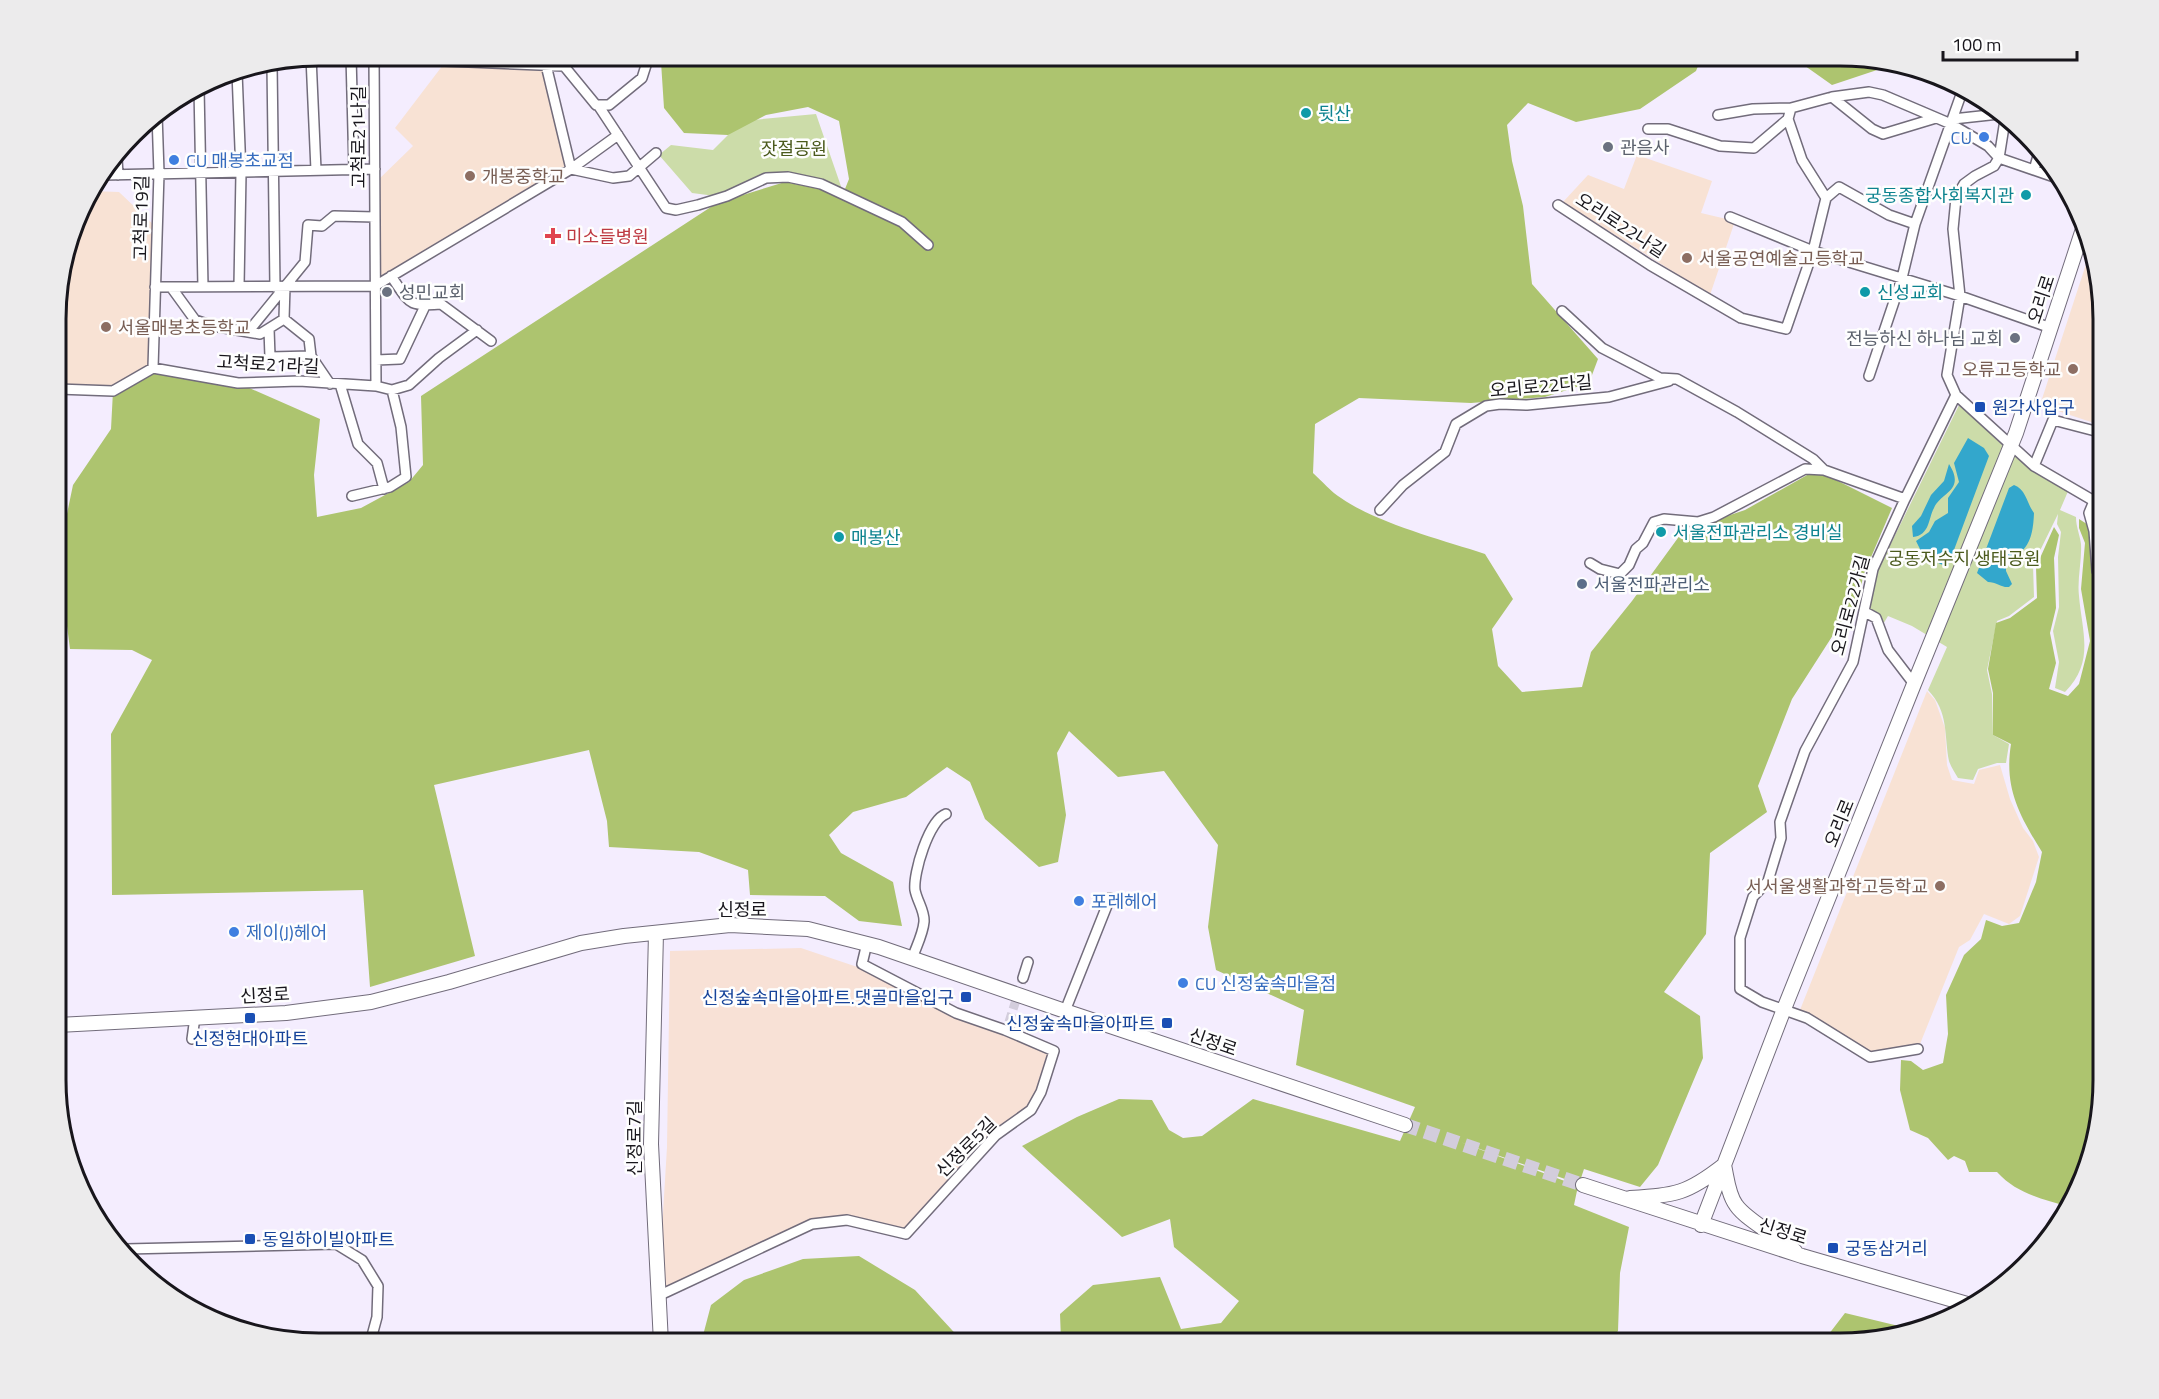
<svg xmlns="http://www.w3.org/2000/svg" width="2159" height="1399" font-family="'Titillium Web','Noto Sans KR',sans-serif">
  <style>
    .industrial { fill: #f8e1d6 }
    .education { fill: #f8e2d4 }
    .green { fill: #ccdca9 }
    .forest { fill: #adc46f }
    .water { fill: #33a7cc }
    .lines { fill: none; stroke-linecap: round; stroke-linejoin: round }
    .street-tunnel { stroke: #d3cddc; stroke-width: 9; stroke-dasharray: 9 4.5; stroke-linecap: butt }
    .secondary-tunnel { stroke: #d3cddc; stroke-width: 14; stroke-dasharray: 14 7; stroke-linecap: butt }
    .street-casing { stroke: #726c7b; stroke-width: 12 }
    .secondary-casing { stroke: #726c7b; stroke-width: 16 }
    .street { stroke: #fff; stroke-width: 9 }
    .secondary { stroke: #fff; stroke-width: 14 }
    .culture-dot { fill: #0f9aa8; stroke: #fefefe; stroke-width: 2 }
    .shop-dot { fill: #3f7fe0; stroke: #fefefe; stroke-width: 2 }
    .worship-dot { fill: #6b7280; stroke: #fefefe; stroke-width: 2 }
    .education-dot { fill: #8d6e63; stroke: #fefefe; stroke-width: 2 }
    .health-dot { fill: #e0444e; stroke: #fefefe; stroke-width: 2 }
    .transit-dot { fill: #1a4fb4; stroke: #fefefe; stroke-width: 2 }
    .service-dot { fill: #5c6f8a; stroke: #fefefe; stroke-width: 2 }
    .labels { text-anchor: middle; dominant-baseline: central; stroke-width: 5; stroke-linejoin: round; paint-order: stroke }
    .culture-label { font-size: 18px; fill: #0d838f; stroke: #fefefe; text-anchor: start }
    .street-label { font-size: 18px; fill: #18161c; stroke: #fefefe }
    .shop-label { font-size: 18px; fill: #366cbe; stroke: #fefefe; text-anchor: start }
    .worship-label { font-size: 18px; fill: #5b616d; stroke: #fefefe; text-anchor: start }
    .park-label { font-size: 18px; fill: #4b5a1d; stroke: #fefefe }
    .education-label { font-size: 18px; fill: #785e54; stroke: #fefefe; text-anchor: start }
    .health-label { font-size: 18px; fill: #be3a42; stroke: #fefefe; text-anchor: start }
    .transit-label { font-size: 18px; fill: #164399; stroke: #fefefe; text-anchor: start }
    .service-label { font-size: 18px; fill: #4e5e75; stroke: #fefefe; text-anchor: start }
    .rim { fill: none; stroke: #18161c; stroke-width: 3 }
  </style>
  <rect width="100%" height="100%" fill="#f4edfe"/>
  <path class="industrial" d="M 801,948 L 884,976 L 1054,1051 L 1031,1110 L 996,1135 L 906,1234 L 847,1220 L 812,1224 L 658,1296 L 667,1147 L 670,951 Z"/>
  <path class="education" d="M 446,61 L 546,65 L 571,169 L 375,286 L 375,183 L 413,146 L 395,128 Z
    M 1637,155 L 1712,181 L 1701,213 L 1735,221 L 1710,295 L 1563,202 L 1588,175 L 1624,189 Z
    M 91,191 L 119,192 L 157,228 L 153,368 L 113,391 L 58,389 L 58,285 L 83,202 Z
    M 2089,255 L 2103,302 L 2103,426 L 2040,405 Z
    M 1927,691 L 1935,700 L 1945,728 L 1947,765 L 1952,780 L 1974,784 L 1979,770 L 2000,765 L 2010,799 L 2023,828 L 2033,841 L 2039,857 L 2020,916 L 2009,924 L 1984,914 L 1970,940 L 1959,947 L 1918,1049 L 1870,1057 L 1798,1015 Z"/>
  <path class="green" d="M 816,114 L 844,195 L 798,180 L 753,178 L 723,197 L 692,193 L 659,155 L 671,145 L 713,150 L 742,121 Z
    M 1960,403 L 1999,442 L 2034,472 L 2069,489 L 2060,510 L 2076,517 C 2076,527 2080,535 2081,544 C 2082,561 2077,579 2079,596 C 2082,632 2095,662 2065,692 L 2055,688 L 2059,662 L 2053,631 L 2059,607 L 2058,557 L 2061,532 L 2057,524 L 2058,514 L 2033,565 L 2034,597 L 2009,616 L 1997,621 L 1987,670 L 1992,694 L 1993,735 L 2009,744 L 2006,763 L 1997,763 L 1978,769 L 1973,780 L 1958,778 C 1955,773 1951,767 1949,761 C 1944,735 1949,712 1928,690 L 1947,647 L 1912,626 L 1888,616 L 1882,626 L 1867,609 L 1875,576 Z"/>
  <path class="forest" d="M 681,56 L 1702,56 L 1696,71 L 1640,109 L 1576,122 L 1528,103 L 1507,125 L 1512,161 L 1523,206 L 1532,284 L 1598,359 L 1589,383 L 1545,397 L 1471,403 L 1359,398 L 1315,424 L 1313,473 C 1322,481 1331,492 1341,498 C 1379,524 1440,539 1485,554 L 1513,599 L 1492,629 L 1498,666 L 1522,692 L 1582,687 L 1591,652 L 1632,601 L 1683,531 L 1745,510 L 1816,470 L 1892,508 L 1863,576 L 1858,606 L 1842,621 L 1792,699 L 1758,786 L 1767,812 L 1710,853 L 1706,934 L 1664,992 L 1700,1016 L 1703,1058 L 1658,1165 L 1640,1187 L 1584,1169 L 1579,1184 L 1460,1142 L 1578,1186 L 1574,1205 L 1629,1227 L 1620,1273 L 1618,1331 L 1607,1343 L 1058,1343 L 1061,1340 L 1060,1314 L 1093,1285 L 1160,1277 L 1181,1329 L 1221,1323 L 1239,1301 L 1174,1247 L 1170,1219 L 1122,1237 L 1022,1146 L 1077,1117 L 1119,1099 L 1152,1100 L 1169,1130 L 1183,1138 L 1202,1136 L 1253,1099 L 1400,1141 L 1415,1107 L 1296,1065 L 1304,1010 L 1216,970 L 1208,927 L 1218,845 L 1164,771 L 1118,777 L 1069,731 L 1057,753 L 1066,815 L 1058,862 L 1039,867 L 985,819 L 970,782 L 947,767 L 906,797 L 853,812 L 829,835 L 841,853 L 893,882 L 902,926 L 859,921 L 825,896 L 750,895 L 748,870 L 699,852 L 609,847 L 607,821 L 589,750 L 434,785 L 475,956 L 370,987 L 363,890 L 112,895 L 111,734 L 152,660 L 132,650 L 70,649 L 58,557 L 73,485 L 111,429 L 113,391 L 153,368 L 238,383 L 320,419 L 314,475 L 317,517 L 361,508 L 409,482 L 423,465 L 421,396 L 717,203 L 785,182 L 843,194 L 849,179 L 839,121 L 808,107 L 766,115 L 728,135 L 684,133 L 664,108 L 661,62 Z
    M 1791,56 L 1840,56 L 1877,62 L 1877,70 L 1832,85 Z
    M 2079,519 L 2090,526 L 2094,587 L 2103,599 L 2103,1097 L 2090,1164 L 2069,1207 C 2041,1198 2017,1194 1997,1172 L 1969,1172 L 1965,1161 L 1954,1156 L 1948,1160 L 1928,1138 L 1910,1130 L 1900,1090 L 1901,1060 L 1911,1061 L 1923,1070 L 1943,1063 L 1948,1034 L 1946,995 L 1964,955 L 1981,939 L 1986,920 L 2002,926 L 2019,923 L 2036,882 L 2042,852 C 2019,815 2004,788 2011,744 L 1993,735 L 1993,693 L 1988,669 L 1996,623 L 2010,618 L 2037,598 L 2036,567 L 2054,527 L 2059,535 L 2054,558 L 2056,608 L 2050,633 L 2056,663 L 2049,689 L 2068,696 L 2079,684 L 2090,641 L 2081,589 L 2085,543 L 2079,528 Z
    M 859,1256 L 915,1290 L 964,1343 L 701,1343 L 711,1305 L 744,1280 L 803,1259 Z
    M 1845,1313 L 1907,1328 L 1857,1343 L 1822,1343 Z"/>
  <path class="water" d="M 1968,438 L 1984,448 L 1989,456 L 1948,566 C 1937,565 1933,558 1923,555 L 1916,541 L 1929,532 L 1935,521 L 1948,513 L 1948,498 L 1959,482 L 1954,463 Z
    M 1949,464 C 1966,491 1941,492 1934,508 C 1928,519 1930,535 1913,537 L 1912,526 L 1921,516 L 1931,495 L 1944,481 Z
    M 2014,485 C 2026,489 2027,504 2034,513 C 2033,535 2030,552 2006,560 L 2006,571 L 2012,584 L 2009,587 C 2002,588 1996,582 1988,582 L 1977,573 L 2009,488 Z"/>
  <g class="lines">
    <path class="street-tunnel" d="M 1009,1022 L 1023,978"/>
    <path class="secondary-tunnel" d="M 1405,1125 L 1583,1185"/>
    <g class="street-casing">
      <path id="street" d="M 351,56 L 354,170
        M 374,56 L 376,386
        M 311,57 L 316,170
        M 298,60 L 374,58 L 564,66 L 596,105 L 609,105 L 642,78 L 649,56
        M 272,65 L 275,287
        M 237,72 L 241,173 L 239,286
        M 199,88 L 203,287
        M 1832,97 L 1872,129 L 1883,134 L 1936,118
        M 598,105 L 666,208 L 676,210 L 698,205 L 727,196 L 766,178 L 788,177 L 821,184 L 902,222 L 928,245
        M 1718,115 L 1753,109 L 1791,108
        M 1788,119 L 1802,160 L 1826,198
        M 1953,119 L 1999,114
        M 1648,129 L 1668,129 L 1720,146 L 1754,148 L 1788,119 L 1791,108 L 1832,97 L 1869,92 L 1883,95 L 1951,124 L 1988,146 L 1999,158 L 2060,179
        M 117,158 L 118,175
        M 571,169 L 613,178 L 629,176 L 656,153
        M 571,169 L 618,135
        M 2034,170 L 2038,156
        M 104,175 L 375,169
        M 1558,205 L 1650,265 L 1741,318 L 1786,329 L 1813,251 L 1826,198 L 1839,187 L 1889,215 L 1915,224
        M 1730,217 L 1813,251 L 1960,296 L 2051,328
        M 391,276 C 410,303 407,307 441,304 L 491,341
        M 155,287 L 375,286 L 571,169 L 546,65
        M 171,287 L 195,320 L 213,326 L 260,334 L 284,319 L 309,339 L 311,356 L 330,384
        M 1562,311 L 1602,348 L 1660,378 L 1677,379 L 1737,412 L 1813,459 L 1824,470 L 1905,499
        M 284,319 L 285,286
        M 269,329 L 270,357 L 311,356
        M 248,332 L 305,262 L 308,225 L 322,226 L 334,216 L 375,217
        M 376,360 L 400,359 L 425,306
        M 153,368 L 159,173 L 157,114
        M 1869,376 L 1902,278 L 1915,224 L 1963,89
        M 340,384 L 358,444 L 377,463 L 384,489
        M 58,389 L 113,391 L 153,368 L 238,383 L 299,381 L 376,386 L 392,390 L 401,427 L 406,477 L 390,487 L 352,496
        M 392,390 L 409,385 L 439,358 L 477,330
        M 1956,395 L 2034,466 L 2094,501 L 2103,503
        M 2034,466 L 2053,420 L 2103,433
        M 2094,501 L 2089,513 L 2094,531 L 2097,571 L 2103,580
        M 1380,510 L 1403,485 L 1445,452 L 1456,424 L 1486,406 L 1500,404 L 1527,405 L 1609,397 L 1669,381
        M 1590,563 L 1600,569 L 1620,574 L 1629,565 L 1636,549 L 1643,543 L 1654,522 L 1664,519 L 1698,522 L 1714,517 L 1805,469 L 1824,470
        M 1865,612 L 1876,618 L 1888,650 L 1914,684
        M 912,959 C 916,947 923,934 924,922 C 925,911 917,901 915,890 C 913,873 929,820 946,814
        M 1023,978 L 1028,962
        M 1065,1011 L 1110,898
        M 192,1039 L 195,1017
        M 1918,1049 L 1870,1057 L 1807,1018 L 1762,1002 L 1740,989 L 1740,938 L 1753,897 L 1768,881 L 1781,838 L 1780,822 L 1805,751 L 1853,662 L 1873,569 L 1905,499 L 1956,395 L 1947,375 L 1960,296 L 1953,229 L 1956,198 L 1964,184 L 1975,176 L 1994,166 L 1999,158 L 2005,120
        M 126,1249 L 336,1244 L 362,1260 L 378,1286 L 377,1317 L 370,1343
        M 658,1296 L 812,1224 L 847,1220 L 906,1234 L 996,1135 L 1031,1110 L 1041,1092 L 1054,1051 L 1005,1030 L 956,1013 L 862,964 L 867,943"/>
    </g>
    <g class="secondary-casing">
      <path id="secondary" d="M 656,933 L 651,1144 L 661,1343
        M 58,1025 L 286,1013 L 371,1002 L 449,982 L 581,943 L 624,936 L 730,925 L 808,929 L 879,947 L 1065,1011 L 1405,1125
        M 1583,1185 L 1802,1256 L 1974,1306
        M 1630,1198 C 1676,1195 1687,1194 1724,1165 C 1727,1178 1728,1194 1736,1205 C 1746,1220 1780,1238 1795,1251
        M 1701,1225 L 1784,1009 L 1914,684 L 2016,433 L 2082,232"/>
    </g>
    <use href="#street" class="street"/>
    <use href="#secondary" class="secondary"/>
  </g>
  <g class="culture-dot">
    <circle cx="1306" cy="113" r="6"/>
    <circle cx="2026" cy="195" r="6"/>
    <circle cx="1865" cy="292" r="6"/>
    <circle cx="1661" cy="532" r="6"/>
    <circle cx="839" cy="537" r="6"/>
  </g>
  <g class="shop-dot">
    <circle cx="1984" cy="137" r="6"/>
    <circle cx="174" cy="160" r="6"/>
    <circle cx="1079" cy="901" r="6"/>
    <circle cx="234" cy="932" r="6"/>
    <circle cx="1183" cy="983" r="6"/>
  </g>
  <g class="worship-dot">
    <circle cx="1608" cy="147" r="6"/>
    <circle cx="387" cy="292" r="6"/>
    <circle cx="2015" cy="338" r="6"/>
  </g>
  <g class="education-dot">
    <circle cx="470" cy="176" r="6"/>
    <circle cx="1687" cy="258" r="6"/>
    <circle cx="106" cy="327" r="6"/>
    <circle cx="2073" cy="369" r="6"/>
    <circle cx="1940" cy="886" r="6"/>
  </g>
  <path class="health-dot" d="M550 227h6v6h6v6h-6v6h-6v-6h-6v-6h6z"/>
  <g class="transit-dot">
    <rect x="1974" y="401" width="12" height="12" rx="3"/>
    <rect x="960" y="991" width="12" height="12" rx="3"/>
    <rect x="244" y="1012" width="12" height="12" rx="3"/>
    <rect x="1161" y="1017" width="12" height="12" rx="3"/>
    <rect x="244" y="1233" width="12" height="12" rx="3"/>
    <rect x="1827" y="1242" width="12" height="12" rx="3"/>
  </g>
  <circle class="service-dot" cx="1582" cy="584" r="6"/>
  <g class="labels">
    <g class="culture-label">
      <text x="1318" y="113">뒷산</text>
      <text x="2014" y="195" text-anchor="end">궁동종합사회복지관</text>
      <text x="1877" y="292">신성교회</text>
      <text x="1673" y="532">서울전파관리소 경비실</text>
      <text x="851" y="537">매봉산</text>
    </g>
    <g class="street-label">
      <text transform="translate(358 137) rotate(-90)">고척로21나길</text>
      <text transform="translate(141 218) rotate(-89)">고척로19길</text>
      <text transform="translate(1621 225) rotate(33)">오리로22나길</text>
      <text transform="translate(2041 299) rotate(-72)">오리로</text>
      <text transform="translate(268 364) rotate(3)">고척로21라길</text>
      <text transform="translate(1541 386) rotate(-5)">오리로22다길</text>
      <text transform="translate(1850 605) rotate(-75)">오리로22가길</text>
      <text transform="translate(1839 823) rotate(-68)">오리로</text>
      <text x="742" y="909">신정로</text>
      <text transform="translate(265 995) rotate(-3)">신정로</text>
      <text transform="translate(1213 1042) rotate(19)">신정로</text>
      <text transform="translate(634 1138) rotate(-90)">신정로7길</text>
      <text transform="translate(966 1147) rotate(-45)">신정로5길</text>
      <text transform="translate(1783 1231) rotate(17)">신정로</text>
    </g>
    <g class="shop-label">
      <text x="1972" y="137" text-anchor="end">CU</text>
      <text x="186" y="160">CU 매봉초교점</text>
      <text x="1091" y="901">포레헤어</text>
      <text x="246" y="932">제이(J)헤어</text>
      <text x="1195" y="983">CU 신정숲속마을점</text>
    </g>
    <g class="worship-label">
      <text x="1620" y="147">관음사</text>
      <text x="399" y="292">성민교회</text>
      <text x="2003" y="338" text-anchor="end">전능하신 하나님 교회</text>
    </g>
    <g class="park-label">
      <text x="794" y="148">잣절공원</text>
      <text x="1964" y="558">궁동저수지 생태공원</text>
    </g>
    <g class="education-label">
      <text x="482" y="176">개봉중학교</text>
      <text x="1699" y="258">서울공연예술고등학교</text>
      <text x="118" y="327">서울매봉초등학교</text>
      <text x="2061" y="369" text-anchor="end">오류고등학교</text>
      <text x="1928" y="886" text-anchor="end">서서울생활과학고등학교</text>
    </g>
    <g class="health-label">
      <text x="566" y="236">미소들병원</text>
    </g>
    <g class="transit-label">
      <text x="1992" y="407">원각사입구</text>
      <text x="954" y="997" text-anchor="end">신정숲속마을아파트.댓골마을입구</text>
      <text x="1155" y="1023" text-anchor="end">신정숲속마을아파트</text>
      <text x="250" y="1038" text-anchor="middle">신정현대아파트</text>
      <text x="262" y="1239">동일하이빌아파트</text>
      <text x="1845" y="1248">궁동삼거리</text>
    </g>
    <g class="service-label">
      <text x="1594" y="584">서울전파관리소</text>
    </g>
  </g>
  <path d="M0 0H2159V1399H0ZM319 66H1840A253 253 0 0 1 2093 319V1080A253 253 0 0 1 1840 1333H319A253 253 0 0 1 66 1080V319A253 253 0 0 1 319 66Z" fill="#ecebec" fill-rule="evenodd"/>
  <path class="rim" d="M319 66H1840A253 253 0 0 1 2093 319V1080A253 253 0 0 1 1840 1333H319A253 253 0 0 1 66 1080V319A253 253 0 0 1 319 66Z"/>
  <path d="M1943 51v9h134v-9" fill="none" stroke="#18161c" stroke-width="3"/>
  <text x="1952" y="51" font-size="18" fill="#18161c" stroke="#fefefe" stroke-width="4.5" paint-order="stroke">100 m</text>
</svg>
